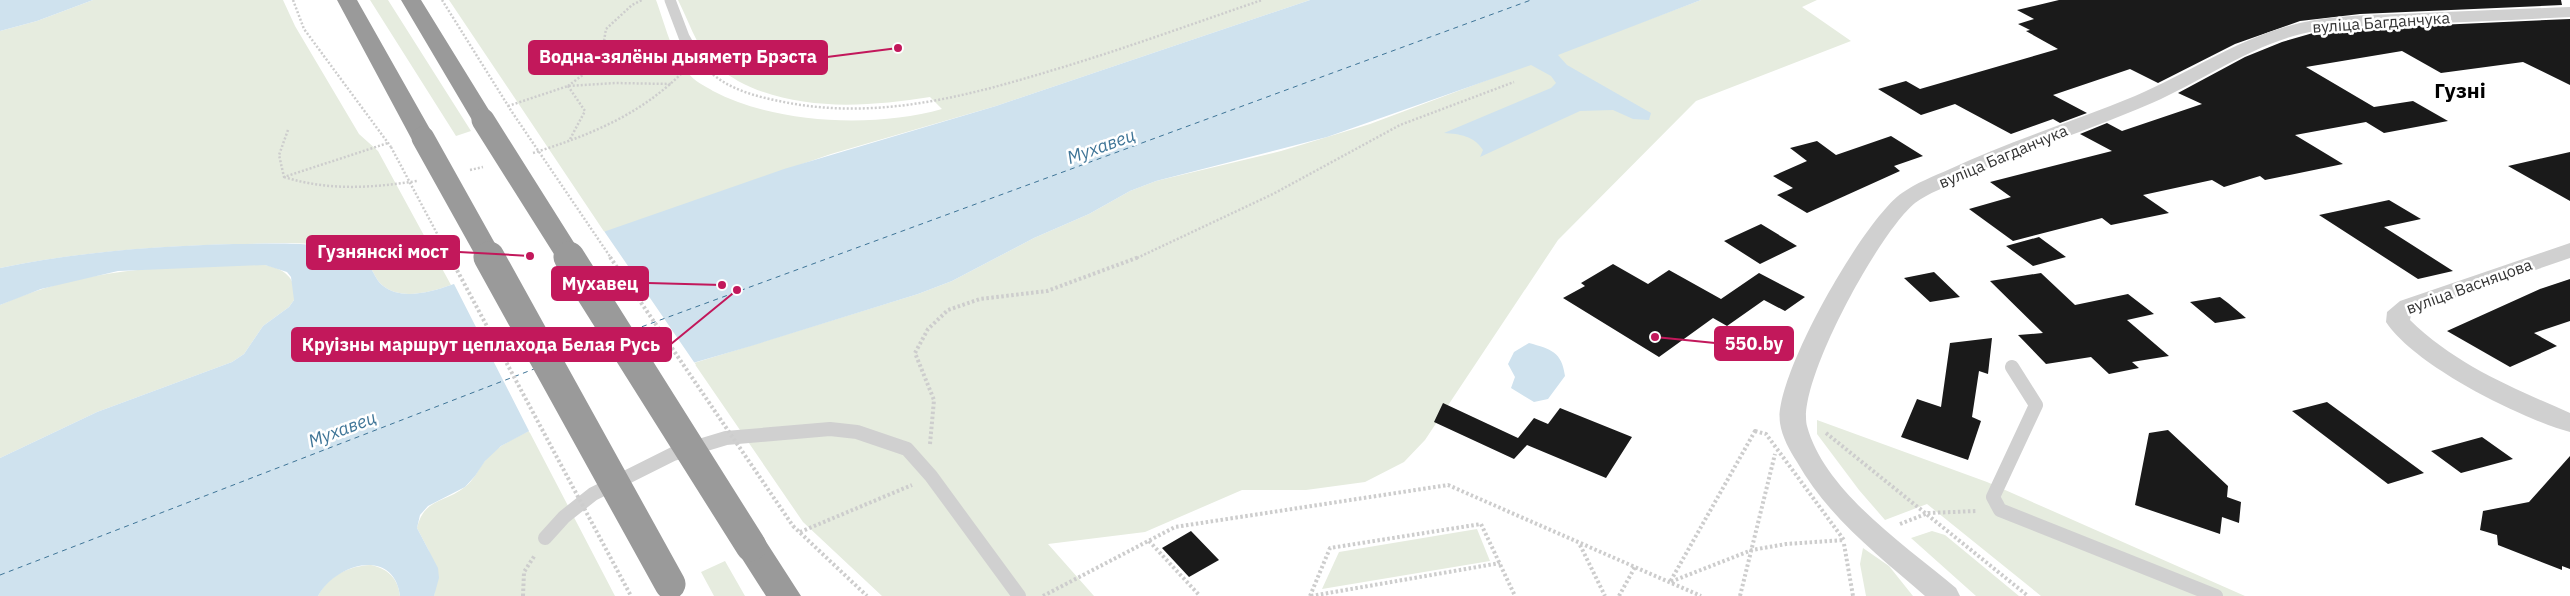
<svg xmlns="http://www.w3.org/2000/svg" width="2570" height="596" font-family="'IBM Plex Sans',sans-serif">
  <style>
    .green { fill: #e6ecdf }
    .water { fill: #cfe2ee }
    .pier { fill: #fff }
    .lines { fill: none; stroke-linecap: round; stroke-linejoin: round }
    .ferry { stroke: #3f7597; stroke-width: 1; stroke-dasharray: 5 4.5; stroke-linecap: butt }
    .building { fill: #1a1a1a }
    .path-far1 { stroke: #cdcdcd; stroke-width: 2.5; stroke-dasharray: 2 2; stroke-linecap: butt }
    .path { stroke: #cdcdcd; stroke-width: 4; stroke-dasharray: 2.5 2.5; stroke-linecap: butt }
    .lane-far1 { stroke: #d0d0d0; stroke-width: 11 }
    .lane { stroke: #d0d0d0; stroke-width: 14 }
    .street { fill: #d0d0d0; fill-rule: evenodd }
    .highway { fill: #9a9a9a; fill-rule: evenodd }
    .path-bridge-far1 { stroke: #cdcdcd; stroke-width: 2.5; stroke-dasharray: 2 2; stroke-linecap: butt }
    .path-bridge { stroke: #cdcdcd; stroke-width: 4; stroke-dasharray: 2.5 2.5; stroke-linecap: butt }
    .highway-bridge-far1 { stroke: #9a9a9a; stroke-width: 23 }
    .highway-bridge { stroke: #9a9a9a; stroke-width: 31 }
    .labels { text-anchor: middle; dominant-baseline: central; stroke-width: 5; stroke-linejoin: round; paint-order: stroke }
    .street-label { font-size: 16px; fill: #333; stroke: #fff }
    .water-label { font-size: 18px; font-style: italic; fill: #3f7597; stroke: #fff }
    .district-label { font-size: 21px; font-weight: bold; fill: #000; stroke: #fff }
    .leader { fill: none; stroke: #c2185b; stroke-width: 2 }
    .callout-dot { fill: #c2185b; stroke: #fff; stroke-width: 2 }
    .callout { fill: #c2185b; stroke: #c2185b; stroke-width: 2 }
    .callout-label { font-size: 18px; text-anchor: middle; font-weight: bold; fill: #fff }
  </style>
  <rect width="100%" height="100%" fill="#fff"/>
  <path class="green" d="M 93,0 L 283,0 L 295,26 L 359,134 L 378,151 L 451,285 C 430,292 401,301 382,285 C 376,280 374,272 369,266 C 364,259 345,251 336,249 C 305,240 270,244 238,244 C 158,246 78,252 0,268 L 0,31 L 37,21 Z
    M 370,0 L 388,0 L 471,131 L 456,136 Z
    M 449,0 L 656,0 C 665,24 671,53 688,73 C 694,81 705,86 713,91 C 776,124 874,128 942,109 L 930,97 C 867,107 796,112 738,81 C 729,75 717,69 710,61 C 696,44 688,20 678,0 L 1310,0 L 996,106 L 831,154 L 605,233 Z
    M 1701,0 L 1817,0 L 1802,7 L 1851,41 L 1696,101 L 1558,240 L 1425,440 L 1404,462 L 1365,482 L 1306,490 L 1242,490 L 1145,532 L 1048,544 L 1094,596 L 882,596 L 803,522 L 694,363 L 918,294 L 952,281 L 1034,238 L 1089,214 L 1130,191 L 1156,181 L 1281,151 L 1370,124 Z
    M 265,265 C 285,269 297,278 294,300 L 289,307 L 263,326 L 244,354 L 232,362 L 97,412 L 0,458 L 0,305 C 84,267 175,265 265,265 Z
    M 1817,420 L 1987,482 L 2245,596 L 2041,596 L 1927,504 L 1885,520 L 1859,490 L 1817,434 Z
    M 529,431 L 615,596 L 434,596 L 435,589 L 429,551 L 417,528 C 424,498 445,503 465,487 C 474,480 478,470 484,462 C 495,447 513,439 529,431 Z
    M 1477,529 L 1490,561 L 1322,589 L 1339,552 Z
    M 1932,531 L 1945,535 L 2019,596 L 1976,596 L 1911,538 Z
    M 1863,548 L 1889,566 L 1913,596 L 1866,596 L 1860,564 Z
    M 725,561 L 745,596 L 714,596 L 701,572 Z
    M 371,565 C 388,569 398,578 400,596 L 318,596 C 329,575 349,566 371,565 Z"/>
  <path class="water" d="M 0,0 L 93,0 L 37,21 L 0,31 Z
    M 1310,0 L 1701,0 L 1558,55 L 1567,65 L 1651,113 L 1649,120 L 1633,119 L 1613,110 L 1580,111 L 1480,157 L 1483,150 C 1474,136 1460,134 1444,133 L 1551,88 L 1556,83 L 1551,76 L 1531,65 L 1327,137 L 1156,181 L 1130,191 L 1089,214 L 1034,238 L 952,281 L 918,294 L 751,346 L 614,386 L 501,446 L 485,461 L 475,476 L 465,487 L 428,506 L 420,515 L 417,528 L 438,568 L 439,578 L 434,596 L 400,596 C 394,547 336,563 318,596 L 0,596 L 0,458 L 97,412 L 232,362 L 244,354 L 263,326 L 289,307 L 294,300 L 291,277 L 287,272 L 265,265 L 118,271 L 41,289 L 0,305 L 0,268 C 77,252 156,246 234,244 C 268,244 303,241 336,249 C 348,251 362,256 369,266 C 374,272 376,280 382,285 C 401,301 430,292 451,285 L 784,169 L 996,106 Z
    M 1529,343 C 1551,349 1562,352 1565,376 L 1548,399 L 1534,402 L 1511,388 L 1515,377 L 1508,364 L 1514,352 Z"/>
  <path class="pier" d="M 604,231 L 696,365 L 615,388 L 530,433 L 453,282 Z"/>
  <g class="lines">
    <path class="ferry" d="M 633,330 L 1531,0
      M 561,358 L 604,342
      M 0,575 L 534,369"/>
  </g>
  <path class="building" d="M 2059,0 L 2561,0 L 2562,5 L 2360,14 L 2300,21 L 2235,44 L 2158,83 L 2130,69 L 2053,95 L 2087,113 L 2060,123 L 2053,119 L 2011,134 L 1955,104 L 1921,115 L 1878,89 L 1906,81 L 1920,89 L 2058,49 L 2026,31 L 2030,30 L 2018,24 L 2034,19 L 2017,10 Z
    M 2570,19 L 2570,85 L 2523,62 L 2441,73 L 2402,51 L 2306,67 L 2374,107 L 2413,101 L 2448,121 L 2384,133 L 2366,122 L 2295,135 L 2343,164 L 2265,180 L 2260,176 L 2224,187 L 2212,180 L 2143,195 L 2169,213 L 2111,225 L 2102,218 L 2013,241 L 1969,209 L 2011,197 L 1990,182 L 2112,151 L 2080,134 L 2107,123 L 2122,131 L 2202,104 L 2178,93 L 2245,57 L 2282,42 L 2313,33 L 2350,29 Z
    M 1891,136 L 1923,156 L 1894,166 L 1900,171 L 1807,213 L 1777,195 L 1793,188 L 1773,176 L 1807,161 L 1790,148 L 1817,141 L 1836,155 Z
    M 2570,152 L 2570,201 L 2508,166 Z
    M 2389,200 L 2421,219 L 2384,227 L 2453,271 L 2418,279 L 2319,215 Z
    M 1761,224 L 1797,246 L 1760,264 L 1724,241 Z
    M 2039,237 L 2066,257 L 2033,266 L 2006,246 Z
    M 1613,264 L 1648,284 L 1669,270 L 1721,299 L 1759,273 L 1805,297 L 1785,311 L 1764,300 L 1727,326 L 1713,318 L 1659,357 L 1563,298 L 1585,286 L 1581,283 Z
    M 1934,272 L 1960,297 L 1930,302 L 1904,278 Z
    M 2041,273 L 2075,305 L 2128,294 L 2154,314 L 2127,320 L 2169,356 L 2132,362 L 2139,368 L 2109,374 L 2091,357 L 2046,364 L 2018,335 L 2043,333 L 1990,281 Z
    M 2570,279 L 2570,321 L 2534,333 L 2557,346 L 2510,367 L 2447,331 L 2540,289 Z
    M 2220,297 L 2228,303 L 2246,318 L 2215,323 L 2190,302 Z
    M 1992,338 L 1988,374 L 1979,371 L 1972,417 L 1981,421 L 1968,460 L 1901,437 L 1917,399 L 1941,407 L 1950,343 Z
    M 2327,402 L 2424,473 L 2388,484 L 2292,411 Z
    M 1443,403 L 1518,438 L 1534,418 L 1548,424 L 1560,408 L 1632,437 L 1606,478 L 1527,445 L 1514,459 L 1434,422 Z
    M 2168,430 L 2228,486 L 2227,497 L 2241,502 L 2239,523 L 2222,517 L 2220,534 L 2135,505 L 2149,433 Z
    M 2482,437 L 2513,459 L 2461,473 L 2431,451 Z
    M 2570,456 L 2570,569 L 2562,566 L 2562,570 L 2498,545 L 2497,535 L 2480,530 L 2483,511 L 2529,502 Z
    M 1191,531 L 1219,560 L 1189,577 L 1162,548 Z"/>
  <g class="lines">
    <path class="path-far1" d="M 293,0 L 304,29 L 391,147
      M 442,0 L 512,112
      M 710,72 C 729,89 754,96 779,101 C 872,121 961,98 1050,71 C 1121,50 1192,24 1262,0
      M 568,86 L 592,68 L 603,47 L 606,29 L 632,5 L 642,0
      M 568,86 L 585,111 L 569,141
      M 508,106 L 568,86 L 615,83 L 672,84
      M 288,130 L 279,155 L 284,177 L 388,143
      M 533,153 C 590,135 640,115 683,72
      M 470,170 L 483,167
      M 284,177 C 329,191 371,188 417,181
      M 1137,258 L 1273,194 L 1400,125 L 1514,82"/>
    <path class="path" d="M 1755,431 L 1766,434 L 1844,540 L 1786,544 L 1752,550 L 1670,582 Z
      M 1826,433 L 2028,596
      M 930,444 L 934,400 L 915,353 L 928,329 L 948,310 L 980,299 L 1047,291 L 1139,257
      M 1900,524 L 1928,513 L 1977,511
      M 793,526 L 867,596
      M 800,532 L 912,485
      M 1149,541 L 1200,596
      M 1844,544 L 1853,596
      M 1580,545 L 1605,596
      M 523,596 L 524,572 L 535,555
      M 1043,596 L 1175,527 L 1448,485 L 1701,596
      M 1310,596 L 1330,548 L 1481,524 L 1515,596
      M 1311,596 L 1500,563
      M 1619,596 L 1635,567
      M 1740,596 L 1775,454"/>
    <path class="lane-far1" d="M 670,0 L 684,37 L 696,58"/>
    <path class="lane" d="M 2012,367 L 2036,405 L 1993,497 L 2000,510 L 2216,596
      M 545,538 L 564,517 L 593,494 L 673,454 L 726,438 L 830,429 L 857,432 L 907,449 L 931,476 L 1019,596"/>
    <path class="street" d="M 2570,7 L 2570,17 C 2513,20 2457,22 2400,25 C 2367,26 2333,26 2301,34 C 2248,47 2202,81 2152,103 C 2090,130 2024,150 1962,179 C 1947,187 1928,193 1915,203 C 1880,231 1796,383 1807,426 C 1825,492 1905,545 1956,588 L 1960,596 L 1925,596 C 1878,555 1828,517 1797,462 C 1790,451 1782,437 1780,423 C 1773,378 1864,219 1902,193 C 1916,183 1934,176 1950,169 C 2010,141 2074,121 2135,96 C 2190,73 2240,37 2300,23 C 2339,14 2380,15 2420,13 C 2470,11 2520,9 2570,7 Z
      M 2570,243 L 2570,258 L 2416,311 L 2411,315 L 2410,320 C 2456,365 2513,388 2570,413 L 2570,432 C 2520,418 2415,366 2386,322 L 2387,312 L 2400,301 Z"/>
    <path class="highway" d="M 337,0 L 357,0 L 435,138 L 431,143 L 423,145 L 415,143 L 411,138 Z
      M 401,0 L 421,0 L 495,120 L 491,125 L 483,127 L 475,125 Z
      M 751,533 L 763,537 L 801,596 L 766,596 L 734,546 L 739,537 Z"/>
    <path class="path-bridge-far1" d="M 512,112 L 611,258
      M 391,147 L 450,258"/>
    <path class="path-bridge" d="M 450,257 L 631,596
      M 610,257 L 793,526"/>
    <path class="highway-bridge-far1" d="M 483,120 L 570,258
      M 423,138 L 490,258"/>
    <path class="highway-bridge" d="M 489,257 L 670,584
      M 569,257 L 751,546"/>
  </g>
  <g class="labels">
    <g class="street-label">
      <text transform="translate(2381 22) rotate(-4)">вуліца Багданчука</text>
      <text transform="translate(2003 156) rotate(-23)">вуліца Багданчука</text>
      <text transform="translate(2469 286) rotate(-20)">вуліца Васняцова</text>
    </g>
    <g class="water-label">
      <text transform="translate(1101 146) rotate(-20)">Мухавец</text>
      <text transform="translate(342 429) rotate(-21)">Мухавец</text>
    </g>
    <g class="district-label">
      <text x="2460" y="90">Гузні</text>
    </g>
  </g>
  <path class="leader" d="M898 48L827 57M530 256L459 252M722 285L648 283M1655 337L1715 343M737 290L671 344"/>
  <g class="callout-dot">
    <circle cx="898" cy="48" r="5"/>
    <circle cx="530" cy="256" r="5"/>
    <circle cx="722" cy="285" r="5"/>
    <circle cx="1655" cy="337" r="5"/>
    <circle cx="737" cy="290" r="5"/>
  </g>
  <g class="callout">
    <rect x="529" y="41" width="298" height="33" rx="5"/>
    <rect x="307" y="236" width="152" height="33" rx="5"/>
    <rect x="552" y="267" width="96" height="33" rx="5"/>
    <rect x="1715" y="327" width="78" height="33" rx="5"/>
    <rect x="292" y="328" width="379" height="33" rx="5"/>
  </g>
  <g class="callout-label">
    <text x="678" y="63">Водна-зялёны дыяметр Брэста</text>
    <text x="383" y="258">Гузнянскі мост</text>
    <text x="600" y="290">Мухавец</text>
    <text x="1754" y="350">550.by</text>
    <text x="481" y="351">Круізны маршрут цеплахода Белая Русь</text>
  </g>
</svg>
